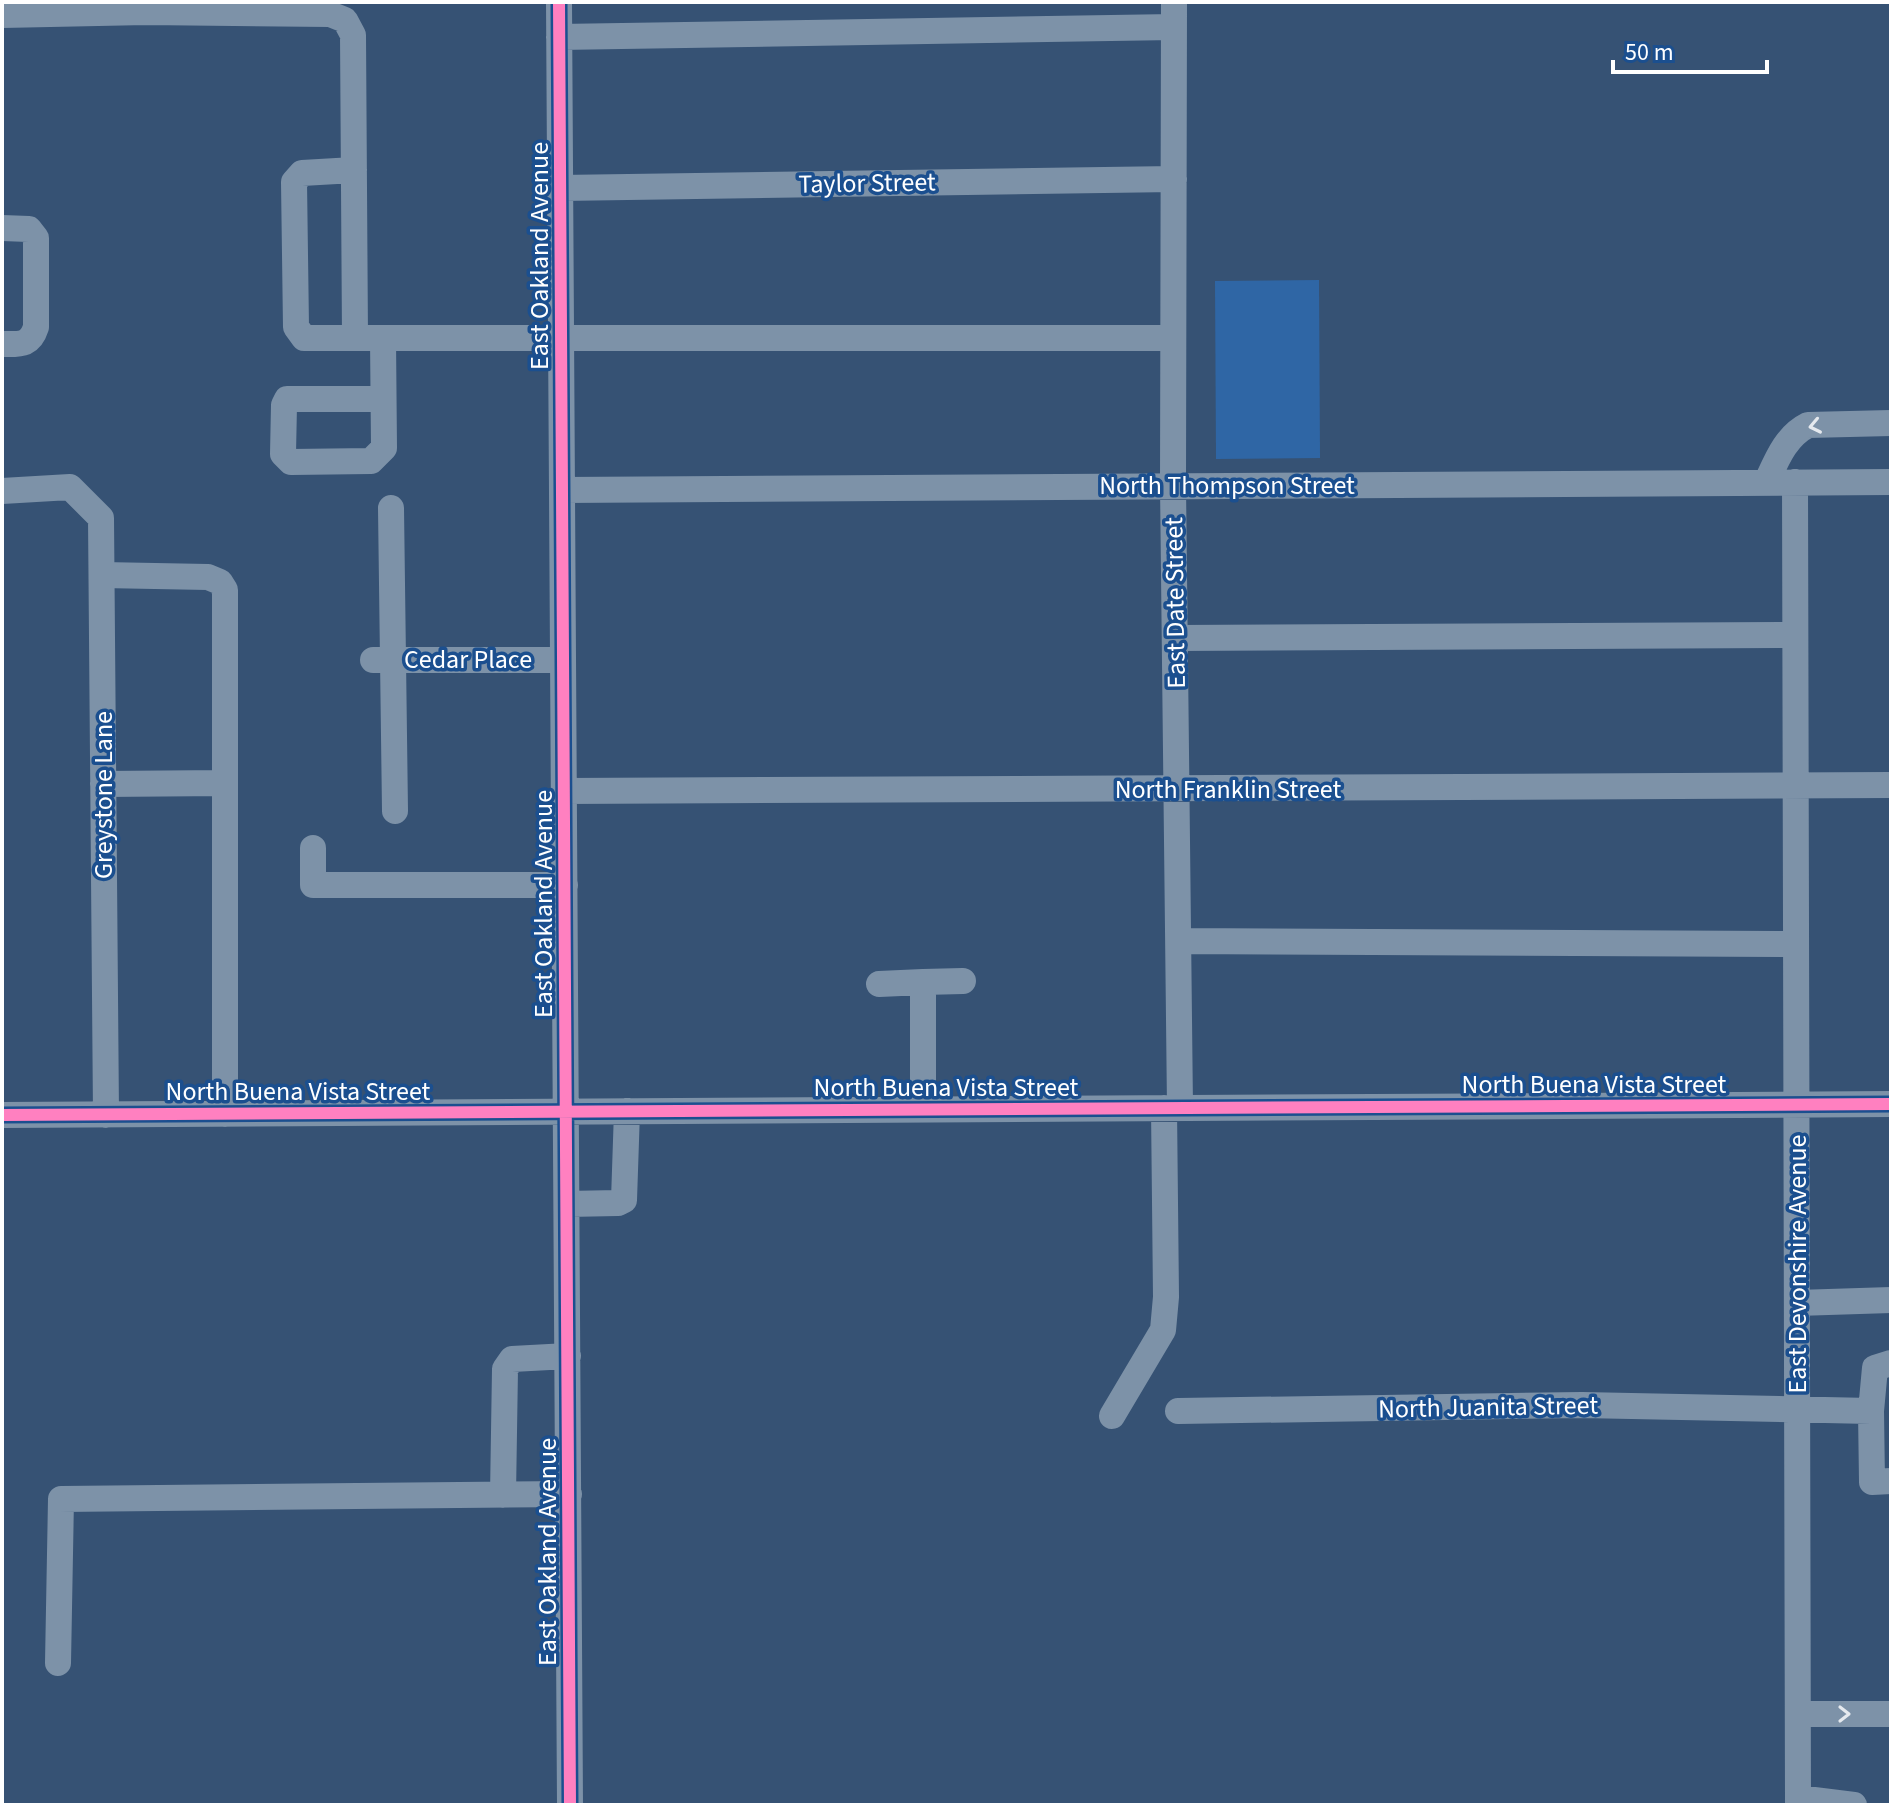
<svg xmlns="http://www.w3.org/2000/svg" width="1893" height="1807" font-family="'Source Sans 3',sans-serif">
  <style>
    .green { fill: #2f66a5 }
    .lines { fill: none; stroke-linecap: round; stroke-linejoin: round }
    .minor { stroke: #7d92a8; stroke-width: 26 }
    .cycleway-casing { stroke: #1b4f8f; stroke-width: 17 }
    .cycleway { stroke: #ff80c0; stroke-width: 12 }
    .oneway { stroke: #e5e9ee }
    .labels { text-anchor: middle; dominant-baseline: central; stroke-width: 7; stroke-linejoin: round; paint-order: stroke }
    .street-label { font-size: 26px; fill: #fff; stroke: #1b4f8f }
  </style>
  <rect width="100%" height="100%" fill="#365274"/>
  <path class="green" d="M 1319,280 L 1320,458 L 1216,459 L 1215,281 Z"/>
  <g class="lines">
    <path class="minor" d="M 145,2 L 146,12 L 330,14 L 345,20 L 353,35 L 355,338 L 1173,338
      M 559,2 L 570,1805
      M 1174,2 L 1173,485 L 1180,1108
      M 2,15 L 146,12
      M 559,37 L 1174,27
      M 354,170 L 302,173 L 294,182 L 296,327 L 304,338 L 355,338
      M 560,188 L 1174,179
      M 2,228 L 29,229 L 36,238 L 36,327 C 30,346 20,344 2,344
      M 383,338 L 384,448 L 371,461 L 291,462 L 283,454 L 284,405 L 287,399 L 383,399
      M 1767,481 C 1777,459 1786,436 1808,425 L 1891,423
      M 1795,482 L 1798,1805
      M 562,490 L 1891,482
      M 2,491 L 70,487 L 101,518 L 106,1115
      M 391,508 L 395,811
      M 102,575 L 208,577 L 220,582 L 225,590 L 225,1114
      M 1176,638 L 1795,635
      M 373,660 L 563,660
      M 103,784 L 225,783
      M 564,791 L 1891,785
      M 313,848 L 313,885 L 565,885
      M 1179,941 L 1796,944
      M 923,982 L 963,981
      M 879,984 L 923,982 L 923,1109
      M 2,1115 L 1891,1104
      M 567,1204 L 618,1203 L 624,1200 L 627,1111
      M 1797,1303 L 1891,1300
      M 1178,1411 L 1582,1405 L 1871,1411 L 1872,1482 L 1891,1481
      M 1871,1411 L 1875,1368 L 1891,1363
      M 1112,1416 L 1163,1330 L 1166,1297 L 1164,1108
      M 503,1495 L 505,1369 L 512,1359 L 568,1356
      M 58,1663 L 61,1499 L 569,1494
      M 1798,1714 L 1891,1714
      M 1798,1798 L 1854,1805"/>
    <g class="cycleway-casing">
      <path id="cycleway" d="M 559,2 L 570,1805
        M 2,1115 L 1891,1104"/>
    </g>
    <use href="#cycleway" class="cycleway"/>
  </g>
  <defs><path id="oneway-chevron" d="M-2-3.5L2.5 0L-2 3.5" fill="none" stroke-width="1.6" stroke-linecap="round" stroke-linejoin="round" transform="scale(2)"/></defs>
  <g class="oneway">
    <use href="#oneway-chevron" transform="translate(1815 426) rotate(168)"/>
    <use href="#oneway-chevron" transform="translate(1844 1714)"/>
  </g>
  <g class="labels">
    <g class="street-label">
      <text transform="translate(867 183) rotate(-1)">Taylor Street</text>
      <text transform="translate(539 256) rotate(-90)">East Oakland Avenue</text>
      <text x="1227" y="485">North Thompson Street</text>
      <text transform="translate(1175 603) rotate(-91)">East Date Street</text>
      <text x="468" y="659">Cedar Place</text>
      <text x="1228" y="789">North Franklin Street</text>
      <text transform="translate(103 795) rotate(-90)">Greystone Lane</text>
      <text transform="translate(543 904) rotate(-90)">East Oakland Avenue</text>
      <text x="1594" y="1084">North Buena Vista Street</text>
      <text x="946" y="1087">North Buena Vista Street</text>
      <text x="298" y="1091">North Buena Vista Street</text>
      <text transform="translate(1797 1264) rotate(-90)">East Devonshire Avenue</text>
      <text transform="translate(1488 1407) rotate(-1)">North Juanita Street</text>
      <text transform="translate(547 1552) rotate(-90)">East Oakland Avenue</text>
    </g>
  </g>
  <rect width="1893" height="1807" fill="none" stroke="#ffffff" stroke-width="8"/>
  <path d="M1613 60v12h154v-12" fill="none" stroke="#ffffff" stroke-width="4"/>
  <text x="1625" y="60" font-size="24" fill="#ffffff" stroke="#1b4f8f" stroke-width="6" paint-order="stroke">50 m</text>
</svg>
